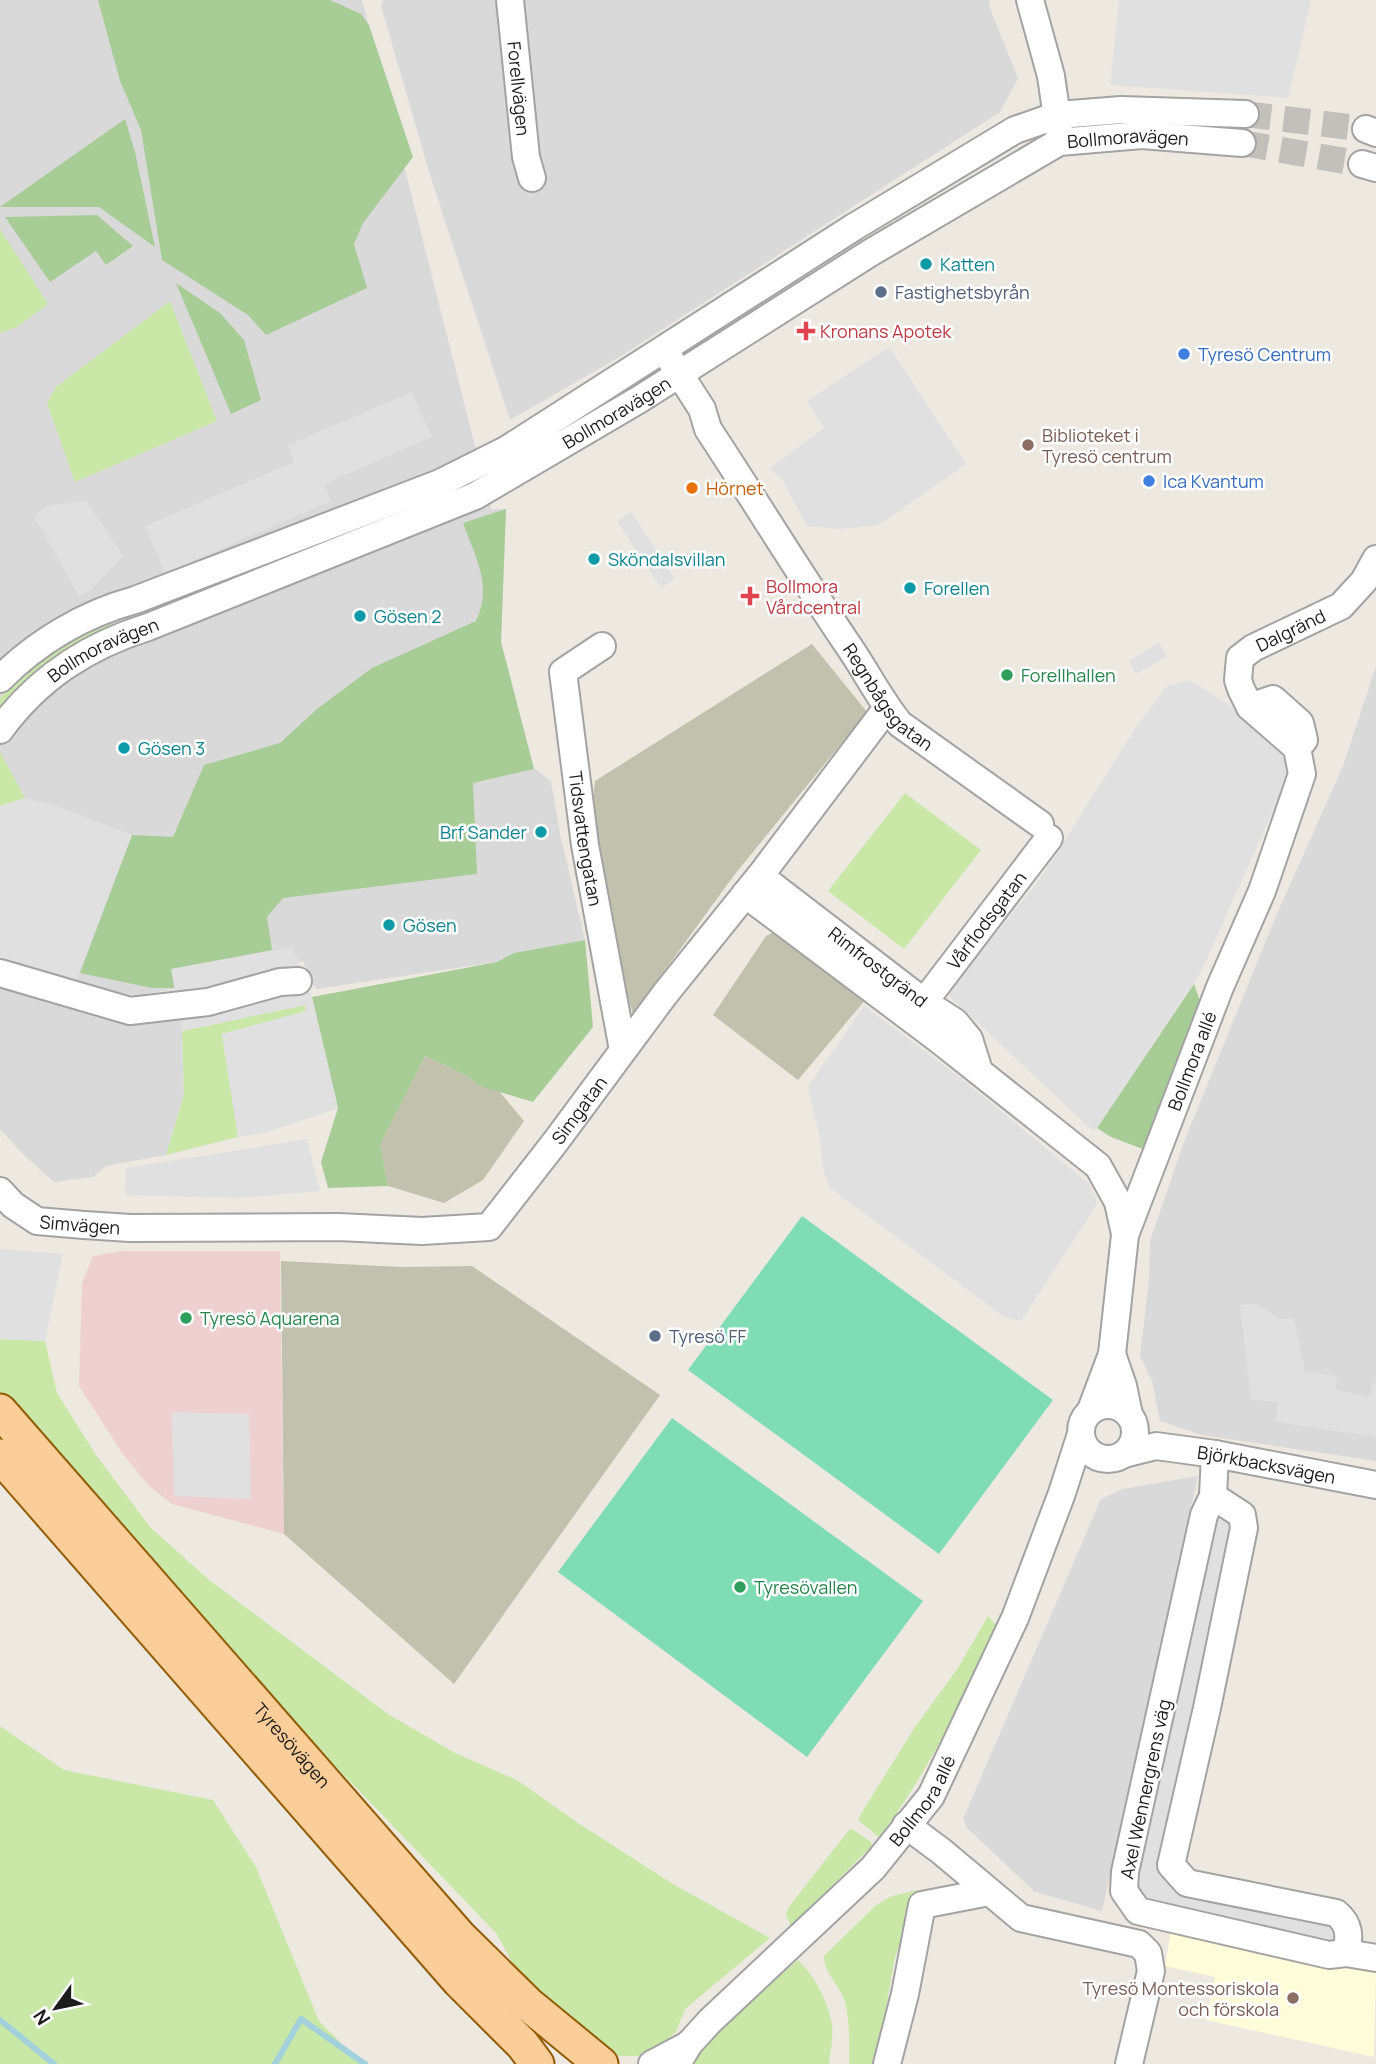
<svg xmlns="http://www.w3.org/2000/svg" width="1376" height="2064" font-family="Manrope,sans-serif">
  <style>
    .residential { fill: #dad9d9 }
    .commercial { fill: #eed0d0 }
    .education { fill: #fffdd9 }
    .construction { fill: #c1c1ad }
    .grass { fill: #c9e8a7 }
    .forest { fill: #a8cc96 }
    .pitch { fill: #7fdcb5 }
    .parking { fill: #e0e0e0 }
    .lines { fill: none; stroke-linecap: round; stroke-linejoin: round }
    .stream { stroke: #a2d0db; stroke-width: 6 }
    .minor-tunnel { stroke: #c3c0ba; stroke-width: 26; stroke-dasharray: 26 13; stroke-linecap: butt }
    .minor-casing { stroke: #a3a3a3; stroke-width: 30 }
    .major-casing { stroke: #925c02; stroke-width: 37 }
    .minor { stroke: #fff; stroke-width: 26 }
    .major { stroke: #facd99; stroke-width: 33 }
    .culture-dot { fill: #0f9aa8; stroke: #fff; stroke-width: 2.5 }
    .service-dot { fill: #5c6f8a; stroke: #fff; stroke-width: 2.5 }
    .health-dot { fill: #e0444e; stroke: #fff; stroke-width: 2.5 }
    .shop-dot { fill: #3f7fe0; stroke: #fff; stroke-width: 2.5 }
    .education-dot { fill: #8d6e63; stroke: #fff; stroke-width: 2.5 }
    .food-dot { fill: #e8710a; stroke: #fff; stroke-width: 2.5 }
    .leisure-dot { fill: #2e9e5b; stroke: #fff; stroke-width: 2.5 }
    .labels { text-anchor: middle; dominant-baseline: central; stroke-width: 5; stroke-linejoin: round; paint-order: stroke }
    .street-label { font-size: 18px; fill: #1c1c1c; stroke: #fff }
    .culture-label { font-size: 18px; fill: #0d838f; stroke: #fff; text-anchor: start }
    .service-label { font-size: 18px; fill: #4e5e75; stroke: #fff; text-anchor: start }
    .health-label { font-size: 18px; fill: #be3a42; stroke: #fff; text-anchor: start }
    .shop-label { font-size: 18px; fill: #366cbe; stroke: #fff; text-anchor: start }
    .education-label { font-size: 18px; fill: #785e54; stroke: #fff; text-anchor: start }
    .food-label { font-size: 18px; fill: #c56008; stroke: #fff; text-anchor: start }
    .leisure-label { font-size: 18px; fill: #27864d; stroke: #fff; text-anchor: start }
  </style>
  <rect width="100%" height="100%" fill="#ede9e1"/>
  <path class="residential" d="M 0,0 L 362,0 L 491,509 L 506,509 L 501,642 L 534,768 L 551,781 L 561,838 L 585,940 L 514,953 L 497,962 L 316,989 L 303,961 L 134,997 L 0,957 Z
    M 383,0 L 989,0 L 991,11 L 1018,78 L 1000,112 L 618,358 L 510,420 L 430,175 L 381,6 Z
    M 1376,666 L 1376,1461 L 1202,1435 L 1160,1421 L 1152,1381 L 1140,1356 L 1149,1280 L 1150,1241 L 1184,1142 L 1276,916 L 1343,766 Z
    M 0,984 L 179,1013 L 182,1031 L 184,1095 L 166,1155 L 106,1166 L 93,1177 L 54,1182 L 23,1154 L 0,1129 Z
    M 1198,1476 L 1102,1911 L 1035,1892 L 967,1828 L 963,1819 L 1101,1499 L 1122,1489 Z"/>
  <path class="commercial" d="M 122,1251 L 280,1251 L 284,1534 L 172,1504 L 148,1485 L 122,1453 L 79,1386 L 82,1283 L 93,1256 Z"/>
  <path class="education" d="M 1172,1926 L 1376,1972 L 1374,2057 L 1206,2020 L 1215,1977 L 1165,1966 Z"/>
  <path class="construction" d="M 812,644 L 867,712 L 735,874 L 633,1014 L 611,942 L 592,809 L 595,781 Z
    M 778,930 L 866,999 L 798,1080 L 713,1015 L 766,936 Z
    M 425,1056 L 467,1076 L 480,1086 L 499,1091 L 524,1121 L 483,1180 L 444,1203 L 388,1186 L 380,1145 Z
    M 281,1261 L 402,1267 L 472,1266 L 660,1395 L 454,1684 L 284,1534 Z"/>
  <path class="grass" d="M 0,229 L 48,304 L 17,327 L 0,333 Z
    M 170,301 L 217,421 L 75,482 L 47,403 L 56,387 Z
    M 111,624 L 113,630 L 0,711 L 0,698 C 29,665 69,639 111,624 Z
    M 0,752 L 25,798 L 0,806 Z
    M 905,793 L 981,850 L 904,949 L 828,891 Z
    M 305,1005 L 307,1011 L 222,1034 L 238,1137 L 166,1155 L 184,1095 L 182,1031 Z
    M 0,1339 L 45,1341 L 57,1393 L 96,1455 L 150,1527 L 208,1579 L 388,1714 L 455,1753 L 517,1780 L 578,1823 L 673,1884 L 770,1938 L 685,2009 L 676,2032 L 654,2052 L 640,2056 L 603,2056 L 522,1980 L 496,1933 L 237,1664 L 0,1397 Z
    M 988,1616 L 996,1625 C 963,1699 929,1772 879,1837 L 859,1821 L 859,1817 L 915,1727 L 958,1668 Z
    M 0,1726 L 64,1770 L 213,1800 L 256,1867 L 319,2021 L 362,2064 L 0,2064 Z
    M 852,1829 L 871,1842 L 872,1846 L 791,1926 L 786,1915 L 788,1908 L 849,1830 Z
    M 917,1890 L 923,1898 L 908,1921 L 895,1957 L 876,2064 L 849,2064 C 849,2043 850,2022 845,2002 C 840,1986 823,1972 824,1956 L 876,1905 L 892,1896 Z
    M 798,1960 C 815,1976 828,2002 832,2024 C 834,2037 830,2051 829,2064 L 691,2064 L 725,2024 Z"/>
  <path class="forest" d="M 98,0 L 330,0 L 361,14 L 369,25 L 413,157 L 363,223 L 354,244 L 367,288 L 266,335 L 248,315 L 162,260 L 141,130 L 120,81 Z
    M 125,119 L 135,152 L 155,247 L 99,207 L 0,207 Z
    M 97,215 L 133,246 L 106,265 L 96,251 L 50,282 L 5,217 Z
    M 176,283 L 220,313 L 244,340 L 261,400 L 231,414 Z
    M 506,509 L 501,642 L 534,769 L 473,783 L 477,874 L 283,898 L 267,917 L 272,950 L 172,969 L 175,988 L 152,988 L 80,973 L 132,835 L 173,837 L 204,765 L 280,743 L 317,709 L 372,668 L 476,621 C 493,585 475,557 463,523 Z
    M 585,940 L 593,1027 L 533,1102 L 480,1086 L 467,1076 L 425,1056 L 380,1145 L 388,1186 L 328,1188 L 321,1162 L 338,1108 L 312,997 L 497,962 L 514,953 Z
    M 1194,984 L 1200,1001 L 1197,1015 L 1148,1151 L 1111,1137 L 1097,1128 Z"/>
  <path class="pitch" d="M 802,1216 L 1053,1400 L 939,1554 L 688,1370 Z
    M 672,1418 L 923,1601 L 807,1757 L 558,1572 Z"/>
  <path class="parking" d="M 1119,0 L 1311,0 L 1288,98 L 1110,85 Z
    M 889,347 L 966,464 L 879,525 L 840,529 L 807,526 L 782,479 L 769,469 L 824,428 L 807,401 Z
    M 412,392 L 432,437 L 324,484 L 331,501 L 165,573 L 145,526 L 294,462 L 288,445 Z
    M 86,501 L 123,556 L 91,590 L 79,596 L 34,516 L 47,506 Z
    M 631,512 L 675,579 L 661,588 L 617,521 Z
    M 1159,643 L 1167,656 L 1136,674 L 1129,661 Z
    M 1190,680 L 1235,709 L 1273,743 L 1293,766 L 1200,974 L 1097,1128 L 1093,1131 L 947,994 L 1041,878 L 1135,729 L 1166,687 Z
    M 25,798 L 54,805 L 132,835 L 76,981 L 0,958 L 0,806 Z
    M 292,947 L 312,997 L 338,1108 L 260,1134 L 238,1137 L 222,1034 L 306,1011 L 305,1005 L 182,1031 L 171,969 Z
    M 864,1006 L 957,1075 L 1090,1185 L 1097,1204 L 1021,1321 L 1006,1318 L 830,1188 L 823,1169 L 821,1144 L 808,1087 Z
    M 307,1139 L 320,1191 L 238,1198 L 125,1195 L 126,1168 Z
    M 0,1249 L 63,1254 L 45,1341 L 0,1339 Z
    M 1256,1304 L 1279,1319 L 1294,1318 L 1305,1371 L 1337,1376 L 1336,1390 L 1370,1397 L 1372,1383 L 1376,1383 L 1376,1437 L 1275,1422 L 1278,1402 L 1251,1400 L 1240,1305 Z
    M 172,1412 L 249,1414 L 251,1499 L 174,1496 Z
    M 1211,1515 L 1235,1522 L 1161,1870 L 1336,1921 L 1332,1948 L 1135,1899 Z"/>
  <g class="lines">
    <path class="stream" d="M 0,2020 L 54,2064
      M 275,2064 L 301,2019 L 365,2064"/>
    <path class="minor-tunnel" d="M 1245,114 L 1366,129
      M 1242,143 L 1362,164"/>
    <g class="minor-casing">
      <g id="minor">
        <path id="s1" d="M 510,0 L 526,157 L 532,178"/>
        <path d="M 1030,0 L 1051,76 L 1059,131"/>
        <path d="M 1366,129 L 1376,133"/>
        <path d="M 1362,164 L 1376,168"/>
        <path id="s2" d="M 670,359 L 702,409 L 708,429 C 756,502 801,576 850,648 C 867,673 881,701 900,724 L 1040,824"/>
        <path id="s3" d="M 602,646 L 563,672 L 585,845 L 623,1050"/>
        <path d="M 0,679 C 37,642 84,614 135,600 L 440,483 L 506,450 L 854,227 L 1015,130 L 1058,115 L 1121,110 L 1245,114"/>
        <path d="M 1250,707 L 1273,699 L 1300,723 L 1304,740 L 1297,748"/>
        <path id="s4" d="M 0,730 C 38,678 87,646 148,627 L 475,496 L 640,399 L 870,253 L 1059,142 L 1142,135 L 1242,143"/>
        <path id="s5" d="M 760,876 L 924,1002 L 955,1022 L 969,1039 L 979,1071"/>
        <path d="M 745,894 L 938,1039 L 1098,1166 L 1118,1202 L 1125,1234"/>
        <path d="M 0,973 L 130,1011 L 208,1002 L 280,982 L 298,981"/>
        <path id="s6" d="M 924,1002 L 1049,838"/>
        <path id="s7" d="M 0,1191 L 13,1205 L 37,1221 L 84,1225 L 130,1228 L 338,1227 L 422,1231 L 489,1227 L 556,1141 L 665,994 L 760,876 L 887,708"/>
        <path d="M 1112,1354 L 1123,1386 L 1129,1415"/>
        <circle cx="1108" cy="1432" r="27"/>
        <path id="s8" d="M 1091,1410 L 1112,1354 L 1125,1235 L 1220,987 L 1262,891 L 1302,774 L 1297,748 L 1250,707 L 1241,689 L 1238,680 L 1240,658 L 1253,648 L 1341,606 L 1364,581 L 1376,559"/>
        <path id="s9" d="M 1124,1454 L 1156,1446 L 1215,1454 L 1376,1485"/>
        <path d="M 1215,1454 L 1213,1496 L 1204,1515 L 1125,1872 L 1124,1891 L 1138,1911 L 1151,1914 L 1329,1955 L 1346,1953 L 1376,1958"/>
        <path d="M 1213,1496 L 1242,1515 L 1244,1528 L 1207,1708 L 1171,1865 L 1187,1883 L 1336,1913 C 1350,1924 1350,1937 1346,1953"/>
        <path d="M 906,1825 L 941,1851 L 1021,1918 L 1139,1944 L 1148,1953 L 1151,1971 L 1129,2064"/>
        <path d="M 652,2064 L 688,2045"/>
        <path id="s10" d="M 677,2064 L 689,2044 L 710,2021 L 873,1868 L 931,1796 L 1015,1618 L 1062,1493 L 1080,1437"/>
        <path d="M 887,2064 L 905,1994 L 922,1905 L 989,1892"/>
      </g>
    </g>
    <g class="major-casing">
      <g id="major">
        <path id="s11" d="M 0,1411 L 460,1937 L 528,2004 L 601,2064"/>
        <path d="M 0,1456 L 459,1981 L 523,2045 L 537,2064"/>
      </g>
    </g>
    <use href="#minor" class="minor"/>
    <use href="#major" class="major"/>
  </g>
  <g class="culture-dot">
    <circle cx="926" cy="264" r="7"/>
    <circle cx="594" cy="559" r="7"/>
    <circle cx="910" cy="588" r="7"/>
    <circle cx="360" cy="616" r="7"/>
    <circle cx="124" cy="748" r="7"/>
    <circle cx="541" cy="832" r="7"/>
    <circle cx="389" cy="925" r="7"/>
  </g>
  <g class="service-dot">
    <circle cx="881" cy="292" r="7"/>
    <circle cx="655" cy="1336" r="7"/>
  </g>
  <g class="health-dot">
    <path d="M802.5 320.5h7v7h7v7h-7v7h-7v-7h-7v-7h7z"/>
    <path d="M746.5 585.5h7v7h7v7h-7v7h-7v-7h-7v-7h7z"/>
  </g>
  <g class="shop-dot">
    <circle cx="1184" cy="354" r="7"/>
    <circle cx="1149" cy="481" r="7"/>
  </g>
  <g class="education-dot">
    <circle cx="1028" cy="445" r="7"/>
    <circle cx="1293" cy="1998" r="7"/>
  </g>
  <circle class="food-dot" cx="692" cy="488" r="7"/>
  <g class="leisure-dot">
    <circle cx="1007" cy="675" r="7"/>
    <circle cx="186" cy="1318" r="7"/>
    <circle cx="740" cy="1587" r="7"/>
  </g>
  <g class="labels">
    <g class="street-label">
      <text stroke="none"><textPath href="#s1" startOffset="89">Forellvägen</textPath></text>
      <text stroke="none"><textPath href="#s4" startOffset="1288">Bollmoravägen</textPath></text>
      <text stroke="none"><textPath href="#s4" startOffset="700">Bollmoravägen</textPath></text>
      <text stroke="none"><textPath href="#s8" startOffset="872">Dalgränd</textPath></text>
      <text stroke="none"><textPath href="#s4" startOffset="133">Bollmoravägen</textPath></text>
      <text stroke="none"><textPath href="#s2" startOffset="404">Regnbågsgatan</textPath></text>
      <text stroke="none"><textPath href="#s3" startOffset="215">Tidsvattengatan</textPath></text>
      <text stroke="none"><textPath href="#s6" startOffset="103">Vårflodsgatan</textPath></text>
      <text stroke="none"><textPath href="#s5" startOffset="149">Rimfrostgränd</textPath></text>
      <text stroke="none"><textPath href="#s8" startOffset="366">Bollmora allé</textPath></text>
      <text stroke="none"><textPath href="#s7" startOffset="648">Simgatan</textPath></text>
      <text stroke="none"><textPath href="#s7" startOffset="91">Simvägen</textPath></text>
      <text stroke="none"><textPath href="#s9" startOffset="145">Björkbacksvägen</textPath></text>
      <text stroke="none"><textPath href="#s11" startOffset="444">Tyresövägen</textPath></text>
      <text transform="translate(1145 1789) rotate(-78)">Axel Wennergrens väg</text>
      <text stroke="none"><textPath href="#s10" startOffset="362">Bollmora allé</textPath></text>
    </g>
    <g class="culture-label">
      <text x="940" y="264">Katten</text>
      <text x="608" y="559">Sköndalsvillan</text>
      <text x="924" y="588">Forellen</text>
      <text x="374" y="616">Gösen 2</text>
      <text x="138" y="748">Gösen 3</text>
      <text x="527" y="832" text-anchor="end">Brf Sander</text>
      <text x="403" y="925">Gösen</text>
    </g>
    <g class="service-label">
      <text x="895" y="292">Fastighetsbyrån</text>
      <text x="669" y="1336">Tyresö FF</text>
    </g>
    <g class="health-label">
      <text x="820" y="331">Kronans Apotek</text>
      <text x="766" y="586">Bollmora<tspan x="766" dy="21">Vårdcentral</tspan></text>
    </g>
    <g class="shop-label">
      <text x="1198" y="354">Tyresö Centrum</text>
      <text x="1163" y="481">Ica Kvantum</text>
    </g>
    <g class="education-label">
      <text x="1042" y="435">Biblioteket i<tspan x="1042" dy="21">Tyresö centrum</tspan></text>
      <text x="1279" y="1988" text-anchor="end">Tyresö Montessoriskola<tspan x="1279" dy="21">och förskola</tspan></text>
    </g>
    <g class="food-label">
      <text x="706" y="488">Hörnet</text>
    </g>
    <g class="leisure-label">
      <text x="1021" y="675">Forellhallen</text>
      <text x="200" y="1318">Tyresö Aquarena</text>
      <text x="754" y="1587">Tyresövallen</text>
    </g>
  </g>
  <g transform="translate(56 2008) rotate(237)" stroke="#ffffff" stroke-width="5" paint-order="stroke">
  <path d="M0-5L12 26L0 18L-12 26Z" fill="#1c1c1c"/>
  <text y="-10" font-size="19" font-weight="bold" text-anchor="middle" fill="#1c1c1c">N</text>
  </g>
</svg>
